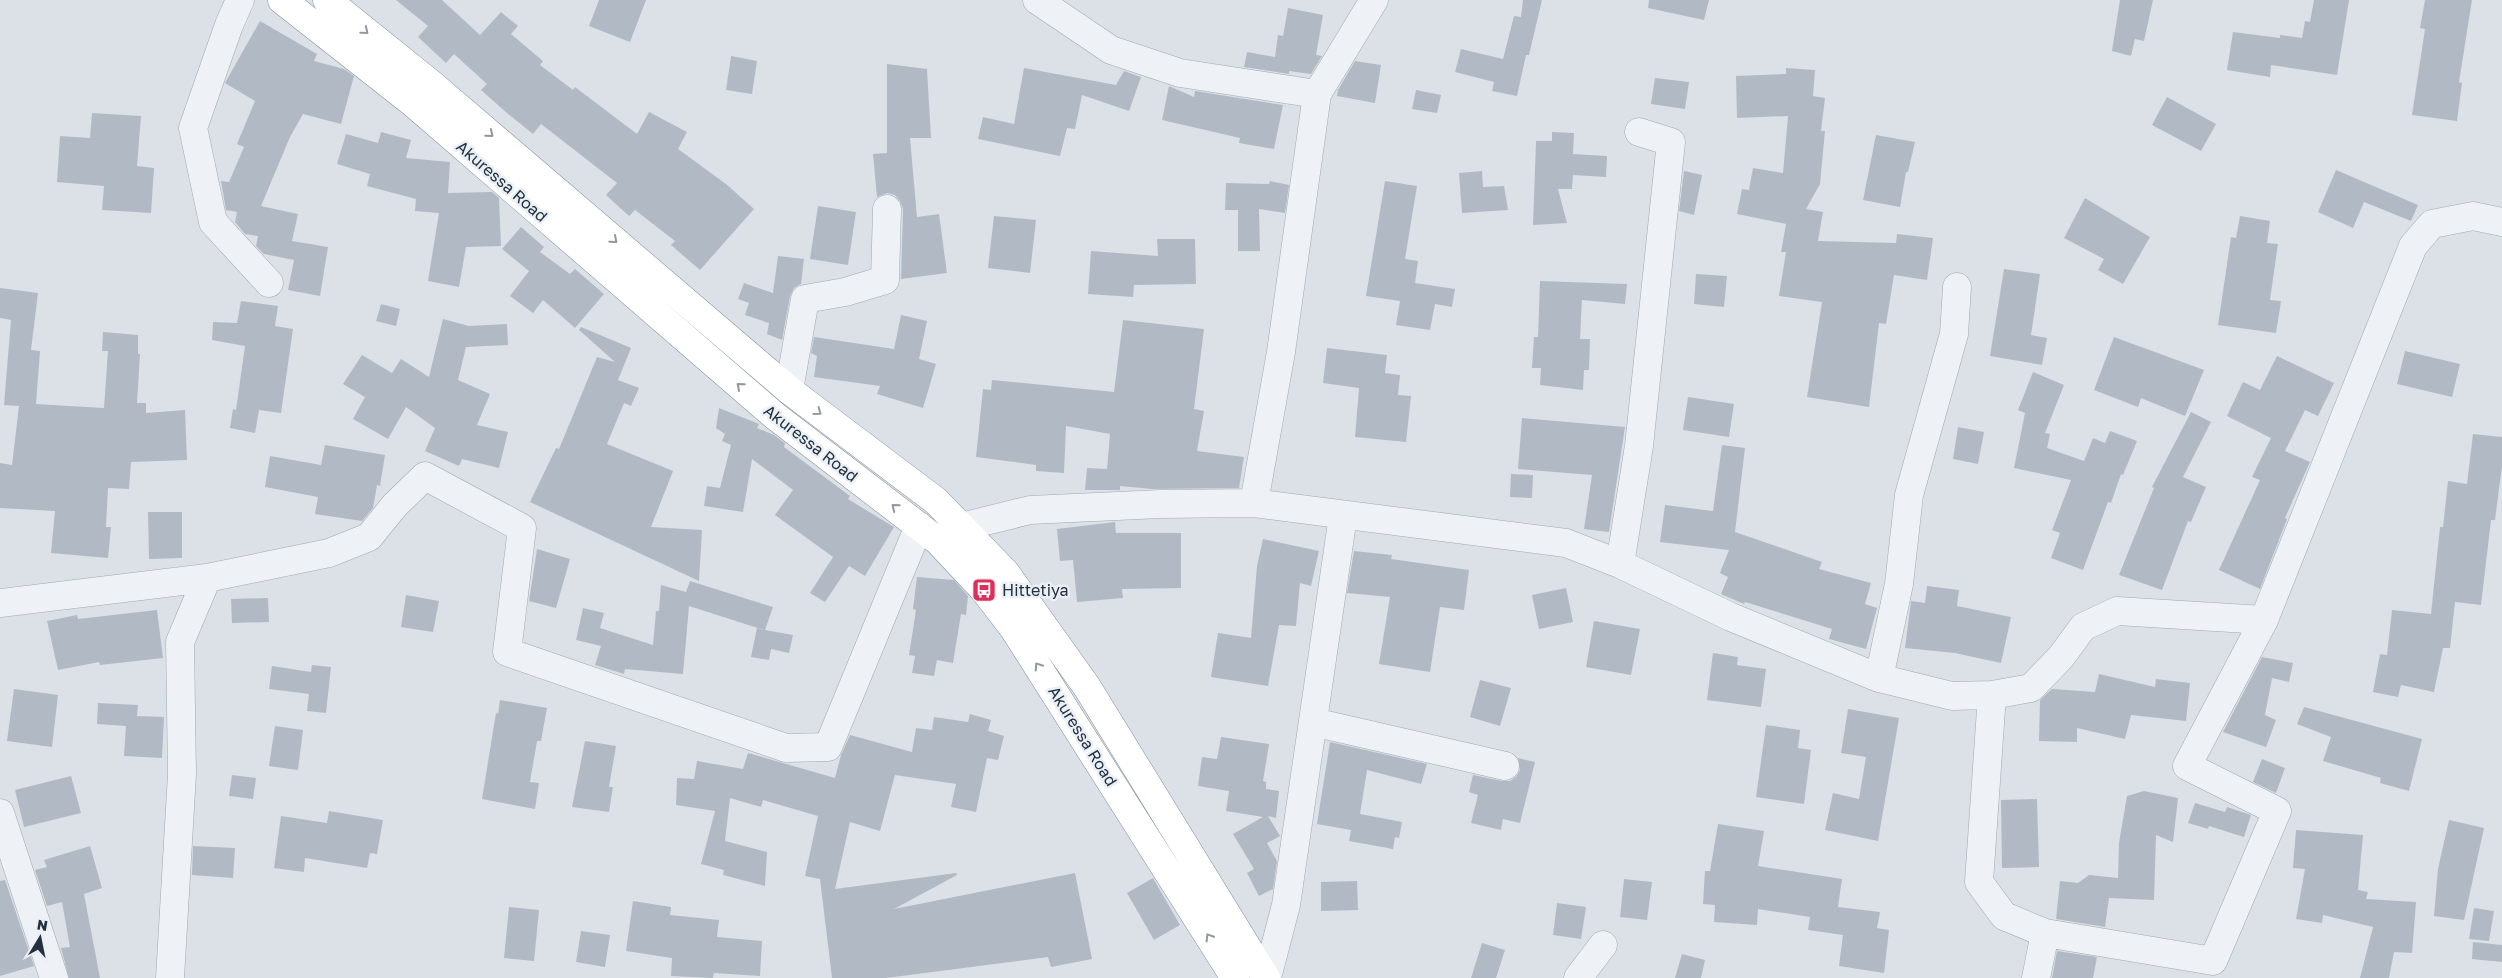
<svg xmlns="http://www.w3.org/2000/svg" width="2502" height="978" font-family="'Golos Text',sans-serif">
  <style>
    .building { fill: #b1bac4 }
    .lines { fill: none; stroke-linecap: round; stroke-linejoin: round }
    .minor-casing { stroke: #a0a8b1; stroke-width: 29 }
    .highway-casing { stroke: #81909f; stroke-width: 29 }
    .minor { stroke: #eef1f5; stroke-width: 28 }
    .highway { stroke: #fff; stroke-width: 28 }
    .oneway { stroke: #91989f }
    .labels { text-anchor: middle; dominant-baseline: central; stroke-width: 5; stroke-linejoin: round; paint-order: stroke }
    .street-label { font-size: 16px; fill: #23303f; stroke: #eaf0f5 }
    .poi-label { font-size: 16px; fill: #23303f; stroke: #eaf0f5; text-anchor: start }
  </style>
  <rect width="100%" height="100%" fill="#dbe1e7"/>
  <path class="building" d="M 396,0 L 442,0 L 480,35 L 501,12 L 518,26 L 511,34 L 543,61 L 540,65 L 573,90 L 575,87 L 637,134 L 649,112 L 687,132 L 678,149 L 726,184 L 754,209 L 700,270 L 671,245 L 675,241 L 635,210 L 629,216 L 606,195 L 617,183 L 541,124 L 533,134 L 507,113 L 481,90 L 487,84 L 454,54 L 446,63 L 418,37 L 428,26 Z
    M 599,0 L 646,0 L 630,42 L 589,26 Z
    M 1523,0 L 1542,0 L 1529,55 L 1526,55 L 1517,96 L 1492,91 L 1494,82 L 1455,72 L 1461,49 L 1503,59 L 1514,16 L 1521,17 Z
    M 1649,0 L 1709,0 L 1704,20 L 1648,8 Z
    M 2120,0 L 2153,0 L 2144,41 L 2135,39 L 2131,56 L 2112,51 Z
    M 2314,0 L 2349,0 L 2337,75 L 2271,65 L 2270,77 L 2227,70 L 2233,32 L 2280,38 L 2280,35 L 2302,38 L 2305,21 L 2310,22 Z
    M 2425,0 L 2472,0 L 2459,82 L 2462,83 L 2457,121 L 2412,115 L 2425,29 L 2420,28 Z
    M 1288,8 L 1323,15 L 1316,55 L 1322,56 L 1311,74 L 1289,71 L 1289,74 L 1244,67 L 1247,52 L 1275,57 L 1278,35 L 1283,36 Z
    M 260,21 L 317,54 L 314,61 L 344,69 L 354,76 L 341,124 L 303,114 L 290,137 L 261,206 L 298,214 L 292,241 L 328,247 L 320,296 L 288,290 L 294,260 L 264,254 L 256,246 L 258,236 L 245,234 L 235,222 L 237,212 L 226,210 L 221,181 L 229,182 L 244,147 L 237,144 L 255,101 L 225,83 Z
    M 731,56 L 757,61 L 752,94 L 726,90 Z
    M 1355,61 L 1381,65 L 1375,103 L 1337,96 L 1338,90 Z
    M 887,64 L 927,69 L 931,138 L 910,138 L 917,217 L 939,214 L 947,273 L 901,279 L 903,209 L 900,201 L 895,195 L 887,193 L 877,197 L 873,154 L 887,153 Z
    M 1024,68 L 1116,85 L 1124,71 L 1141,77 L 1129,111 L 1082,95 L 1075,129 L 1067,128 L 1060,156 L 978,139 L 983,117 L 1014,124 Z
    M 1786,68 L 1815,70 L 1813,96 L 1825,98 L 1821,131 L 1825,131 L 1820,184 L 1806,209 L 1823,212 L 1818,241 L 1896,243 L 1897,234 L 1933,238 L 1927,280 L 1894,275 L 1886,324 L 1879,323 L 1869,407 L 1807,397 L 1822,302 L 1779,296 L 1786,252 L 1781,252 L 1786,224 L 1737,214 L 1742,189 L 1749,190 L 1753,168 L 1783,173 L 1788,116 L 1737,118 L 1736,76 L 1786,74 Z
    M 1655,78 L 1689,82 L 1685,109 L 1651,104 Z
    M 1169,86 L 1194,97 L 1195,91 L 1283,105 L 1274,149 L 1239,143 L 1240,138 L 1162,120 Z
    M 1416,90 L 1441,95 L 1437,113 L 1412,109 Z
    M 2167,97 L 2216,124 L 2201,151 L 2152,125 Z
    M 92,113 L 141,116 L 137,166 L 154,168 L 151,213 L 102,210 L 104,186 L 57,182 L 60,136 L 90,138 Z
    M 381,132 L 411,140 L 406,158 L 450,162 L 448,193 L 492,192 L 499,198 L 501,246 L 466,247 L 459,287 L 428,281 L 439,213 L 415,211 L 416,199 L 367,186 L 370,174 L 337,164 L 346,134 L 378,143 Z
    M 1552,132 L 1574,133 L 1573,154 L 1607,156 L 1606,177 L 1573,175 L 1572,189 L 1558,189 L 1567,223 L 1533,225 L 1536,141 L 1552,141 Z
    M 1876,135 L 1915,142 L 1908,172 L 1906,172 L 1900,207 L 1863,200 Z
    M 2336,170 L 2418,205 L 2411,221 L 2364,202 L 2353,228 L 2318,212 Z
    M 1482,171 L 1483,187 L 1504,186 L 1508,210 L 1462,213 L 1459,173 Z
    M 1684,171 L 1702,175 L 1694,215 L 1679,211 Z
    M 1270,181 L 1289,185 L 1285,213 L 1259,209 L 1260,251 L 1238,251 L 1238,210 L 1225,210 L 1226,183 L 1269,184 Z
    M 1385,181 L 1417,186 L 1405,259 L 1418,261 L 1415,283 L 1455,289 L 1452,307 L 1435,304 L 1430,330 L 1396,325 L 1400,301 L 1366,296 Z
    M 2085,198 L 2150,237 L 2123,284 L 2098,270 L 2104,259 L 2064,238 Z
    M 818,206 L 856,212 L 848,265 L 810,259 Z
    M 994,216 L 1036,220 L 1030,273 L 988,268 Z
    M 2240,216 L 2270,221 L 2267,243 L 2278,244 L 2270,300 L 2281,301 L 2276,333 L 2218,325 L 2231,237 L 2236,238 Z
    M 521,227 L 544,247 L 540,252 L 570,274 L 575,269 L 604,294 L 575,328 L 543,300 L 533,313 L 510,296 L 529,271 L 502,249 Z
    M 1157,239 L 1195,239 L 1196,284 L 1134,285 L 1133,297 L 1088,294 L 1091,251 L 1158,256 Z
    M 778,256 L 804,259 L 801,284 L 794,288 L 790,296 L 782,340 L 767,334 L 769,323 L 745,315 L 749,303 L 738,299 L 744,283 L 773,293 Z
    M 2004,269 L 2040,274 L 2031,335 L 2047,338 L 2042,365 L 1990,356 Z
    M 1696,274 L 1727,276 L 1724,307 L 1694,304 Z
    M 1540,281 L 1627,284 L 1625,304 L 1582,300 L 1580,339 L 1590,339 L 1589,370 L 1584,370 L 1583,390 L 1540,385 L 1541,368 L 1532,368 L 1534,337 L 1538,337 Z
    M 0,288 L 38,293 L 31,350 L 40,351 L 36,404 L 104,408 L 108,351 L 102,351 L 103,332 L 138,335 L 138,354 L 140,354 L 137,403 L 146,403 L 146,413 L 185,410 L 187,460 L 131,462 L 129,489 L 108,488 L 106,527 L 111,527 L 108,558 L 51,553 L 55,511 L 0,508 L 0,463 L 12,465 L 19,406 L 4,405 L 11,320 L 0,318 Z
    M 241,301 L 278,306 L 275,326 L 293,329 L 281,413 L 259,410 L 255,433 L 230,428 L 233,409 L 236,410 L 245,346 L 212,340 L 213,322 L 237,323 Z
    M 381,304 L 400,309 L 396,326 L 376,321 Z
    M 901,315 L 927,321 L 919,359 L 936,364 L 923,408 L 877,394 L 880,386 L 814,377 L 817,356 L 811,353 L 814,337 L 894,349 Z
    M 443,319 L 469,326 L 507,324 L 508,345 L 466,347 L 458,380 L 490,394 L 477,425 L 508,432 L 499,468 L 462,459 L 459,466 L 425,451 L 435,428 L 406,407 L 388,439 L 353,419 L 365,397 L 343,384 L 362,355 L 392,373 L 401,359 L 429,377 Z
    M 1123,320 L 1204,329 L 1194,409 L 1204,411 L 1197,451 L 1244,457 L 1239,488 L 1152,489 L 1120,486 L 1120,490 L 1085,490 L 1087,468 L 1107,469 L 1110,434 L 1066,426 L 1064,473 L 1036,471 L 1036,465 L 976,457 L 983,389 L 991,390 L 992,380 L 1114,392 Z
    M 581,327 L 631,348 L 618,380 L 639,388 L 631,406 L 624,403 L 607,444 L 673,471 L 651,527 L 702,530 L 699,581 L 530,502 L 556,448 L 559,449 L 597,357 L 615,362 L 579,330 Z
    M 2114,337 L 2204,370 L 2185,416 L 2141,398 L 2138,407 L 2094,390 Z
    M 1327,348 L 1387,355 L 1385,373 L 1400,375 L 1398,395 L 1411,396 L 1406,442 L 1355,437 L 1359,388 L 1323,383 Z
    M 2405,351 L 2460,364 L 2452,397 L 2397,384 Z
    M 2277,356 L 2334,383 L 2318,416 L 2305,410 L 2285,451 L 2310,462 L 2285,518 L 2287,519 L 2260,589 L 2219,570 L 2260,480 L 2252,477 L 2271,438 L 2227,416 L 2243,382 L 2260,390 Z
    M 2033,372 L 2064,385 L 2045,433 L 2050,434 L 2047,448 L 2084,461 L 2093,438 L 2105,443 L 2110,431 L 2137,441 L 2123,475 L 2121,474 L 2111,503 L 2108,502 L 2083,570 L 2051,558 L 2060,533 L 2052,530 L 2071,480 L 2014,468 L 2025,413 L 2018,410 Z
    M 1688,397 L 1734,404 L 1729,437 L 1683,430 Z
    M 719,408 L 759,424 L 757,428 L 774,435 L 785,443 L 784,447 L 850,496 L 848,499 L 894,527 L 865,576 L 849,566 L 825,602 L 810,593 L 833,557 L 775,515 L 793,490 L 752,459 L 743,512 L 704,506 L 707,486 L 720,488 L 731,445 L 722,441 L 725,434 L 716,428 Z
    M 2191,412 L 2211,422 L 2183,477 L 2206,487 L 2191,522 L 2188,521 L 2162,590 L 2119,575 L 2154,488 L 2152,487 Z
    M 1522,418 L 1625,427 L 1609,532 L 1584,529 L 1592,475 L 1518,469 Z
    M 1958,427 L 1984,432 L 1978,464 L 1953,459 Z
    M 2473,434 L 2502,437 L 2502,466 L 2495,520 L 2491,520 L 2481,605 L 2455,602 L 2450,648 L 2443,648 L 2434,692 L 2401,685 L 2398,697 L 2373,692 L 2380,654 L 2387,655 L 2392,610 L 2431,614 L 2440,527 L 2443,527 L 2448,481 L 2467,484 Z
    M 325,445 L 385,455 L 380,486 L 377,485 L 373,508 L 362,521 L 315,514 L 318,497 L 265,487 L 270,456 L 321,465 Z
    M 1722,445 L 1745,448 L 1735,532 L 1822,562 L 1819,569 L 1871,583 L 1865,604 L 1877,608 L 1866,649 L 1829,639 L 1832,629 L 1745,602 L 1744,604 L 1721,594 L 1728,577 L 1720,573 L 1729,550 L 1660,542 L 1665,505 L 1713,511 Z
    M 1511,474 L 1533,475 L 1532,498 L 1510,497 Z
    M 148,512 L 182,512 L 182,558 L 149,559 Z
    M 1115,522 L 1116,533 L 1181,533 L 1181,588 L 1122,589 L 1123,598 L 1077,602 L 1073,560 L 1060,561 L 1057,529 Z
    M 1263,539 L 1319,551 L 1311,586 L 1300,583 L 1296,626 L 1279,625 L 1268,686 L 1211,677 L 1218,633 L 1251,638 L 1257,566 Z
    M 537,549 L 570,559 L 556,608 L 529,601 Z
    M 1354,551 L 1392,555 L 1391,559 L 1469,570 L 1464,610 L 1440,607 L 1430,672 L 1379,664 L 1390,597 L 1347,593 Z
    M 917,577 L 954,580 L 968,596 L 966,615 L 961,614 L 953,663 L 937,660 L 934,676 L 912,673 L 915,656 L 909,655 L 916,610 L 913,609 Z
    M 690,581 L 773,607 L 765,630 L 793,635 L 789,653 L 771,649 L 769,660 L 751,657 L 757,628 L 764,630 L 689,606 L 683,674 L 625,669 L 624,674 L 595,665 L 601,646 L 576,640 L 583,608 L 604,613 L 600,628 L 653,645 L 656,611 L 659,611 L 661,585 L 686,592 Z
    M 1927,586 L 1959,590 L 1957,606 L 2011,617 L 2001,663 L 1955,653 L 1905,648 L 1911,601 L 1925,603 Z
    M 1566,588 L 1573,622 L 1539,629 L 1532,595 Z
    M 406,595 L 439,601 L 433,632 L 401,627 Z
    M 268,598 L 269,622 L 232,623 L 231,599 Z
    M 157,610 L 163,658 L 100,665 L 99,662 L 58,670 L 47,621 L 77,615 L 78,619 Z
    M 1594,621 L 1640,629 L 1631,675 L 1586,667 Z
    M 1713,653 L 1738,657 L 1737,665 L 1766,669 L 1761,707 L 1707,700 Z
    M 2262,657 L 2293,663 L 2289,682 L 2272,678 L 2265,715 L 2276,720 L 2266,747 L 2223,732 Z
    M 312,665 L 331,667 L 326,713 L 307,711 L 309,694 L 269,689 L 272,666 L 311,672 Z
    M 2099,674 L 2155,687 L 2156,679 L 2190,683 L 2186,721 L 2131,715 L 2125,739 L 2077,728 L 2077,742 L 2039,741 L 2040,700 L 2052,689 L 2095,692 Z
    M 1480,680 L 1511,688 L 1500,726 L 1470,717 Z
    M 14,689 L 58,695 L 52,747 L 7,741 Z
    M 500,700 L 547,708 L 541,741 L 537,741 L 530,782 L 539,783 L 535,809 L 482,799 L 496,713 L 498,714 Z
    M 98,703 L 138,705 L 137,716 L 164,717 L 162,758 L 124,756 L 126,726 L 97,724 Z
    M 2304,707 L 2422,739 L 2409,791 L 2380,783 L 2381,778 L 2323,761 L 2331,737 L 2297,724 Z
    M 1848,709 L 1899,718 L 1878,841 L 1825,830 L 1833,793 L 1859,799 L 1866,757 L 1841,753 Z
    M 970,714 L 991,720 L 988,731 L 1004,736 L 998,760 L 987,758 L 976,812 L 951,807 L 956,784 L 895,775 L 880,831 L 850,822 L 835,889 L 956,873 L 957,875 L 894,909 L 1075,873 L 1092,959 L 1051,967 L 1048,957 L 886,978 L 832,978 L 820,879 L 805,876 L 818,816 L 763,800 L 761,807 L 730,798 L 725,841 L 767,852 L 765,886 L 723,875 L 724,870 L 701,864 L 715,811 L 676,805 L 677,778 L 694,779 L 697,761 L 743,769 L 748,753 L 835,778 L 841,755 L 850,735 L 912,752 L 916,728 L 932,730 L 934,717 L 968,722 Z
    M 1766,725 L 1800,730 L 1798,748 L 1811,750 L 1804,804 L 1756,797 Z
    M 275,726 L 303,730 L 298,770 L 269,766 Z
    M 1221,737 L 1269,744 L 1263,781 L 1266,782 L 1266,789 L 1279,791 L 1276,818 L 1268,816 L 1280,836 L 1267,843 L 1277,861 L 1273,889 L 1259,896 L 1247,873 L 1254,869 L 1233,834 L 1263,817 L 1226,811 L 1229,791 L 1198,786 L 1202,757 L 1217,759 Z
    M 585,741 L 616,746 L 609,787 L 613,787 L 609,812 L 572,807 Z
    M 1330,742 L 1427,764 L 1421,784 L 1367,770 L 1360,814 L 1402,822 L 1399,838 L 1395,837 L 1393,849 L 1349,841 L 1351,830 L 1317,824 Z
    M 1518,758 L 1535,762 L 1520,823 L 1503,819 L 1501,830 L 1471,823 L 1478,795 L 1469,792 L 1473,775 L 1502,781 L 1510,781 L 1516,777 L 1520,770 Z
    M 2262,759 L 2285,768 L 2276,793 L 2253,782 Z
    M 232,775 L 256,778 L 253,799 L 229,796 Z
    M 71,776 L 81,813 L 24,827 L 15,790 Z
    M 2144,791 L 2178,798 L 2173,842 L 2156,835 L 2154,900 L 2109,898 L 2105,927 L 2056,919 L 2060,881 L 2078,883 L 2089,875 L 2118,878 L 2119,843 L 2127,796 Z
    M 2037,799 L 2039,867 L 2002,868 L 2001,800 Z
    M 2195,803 L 2225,812 L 2227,807 L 2251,815 L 2244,837 L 2209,826 L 2208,829 L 2188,823 Z
    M 329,811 L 383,820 L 377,854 L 370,853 L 367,868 L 305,858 L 304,872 L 274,868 L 281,816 L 327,823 Z
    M 2449,820 L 2484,828 L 2464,920 L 2434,916 L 2438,869 Z
    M 1718,824 L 1764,831 L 1758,866 L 1842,879 L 1838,907 L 1880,912 L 1877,928 L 1889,930 L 1884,973 L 1839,966 L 1843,935 L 1808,930 L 1810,917 L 1758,909 L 1757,925 L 1714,922 L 1715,905 L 1703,904 L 1705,871 L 1710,871 Z
    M 2296,830 L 2363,835 L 2358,890 L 2368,892 L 2366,899 L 2416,902 L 2412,953 L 2394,952 L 2389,978 L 2360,978 L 2373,927 L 2323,915 L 2322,923 L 2296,919 L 2305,869 L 2293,868 Z
    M 90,846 L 102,888 L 84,894 L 100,978 L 69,978 L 61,948 L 70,947 L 62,902 L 47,906 L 35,870 L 47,867 L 44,860 Z
    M 193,846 L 235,848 L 233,878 L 192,875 Z
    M 1153,878 L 1180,925 L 1154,940 L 1127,893 Z
    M 1624,879 L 1652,882 L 1647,920 L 1620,917 Z
    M 5,880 L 34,966 L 0,976 L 0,881 Z
    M 1357,881 L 1358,910 L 1321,911 L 1321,882 Z
    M 633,901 L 671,907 L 670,915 L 719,920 L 717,937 L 762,941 L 760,976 L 714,973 L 713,978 L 671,976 L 672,958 L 626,951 Z
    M 1557,903 L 1586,907 L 1581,939 L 1553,935 Z
    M 509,907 L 539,910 L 534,961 L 504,958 Z
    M 2474,908 L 2494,911 L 2489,941 L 2469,939 Z
    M 581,931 L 610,935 L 605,967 L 576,962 Z
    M 2473,942 L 2502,945 L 2502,962 L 2472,959 Z
    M 1482,943 L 1505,950 L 1496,978 L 1471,978 Z
    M 2057,951 L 2097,957 L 2093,978 L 2052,978 Z
    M 1682,954 L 1705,960 L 1701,978 L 1675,978 Z"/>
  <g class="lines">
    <g class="minor-casing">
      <path id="minor" d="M 240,0 L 229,25 L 193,128 L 213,222 L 269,283
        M 1037,0 L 1111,50 L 1180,73 L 1317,94 L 1374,0
        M 789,390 L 805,299 L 845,292 L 885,280 L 887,209
        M 1254,503 L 1281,352 L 1317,94
        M 943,537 L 961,527 L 1030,510 L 1161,504 L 1254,503 L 1566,543 L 1620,564 L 1731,617 L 1879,678 L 1952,696 L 1992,695 L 2031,688 L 2061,657 L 2083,627 L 2117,611 L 2264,620
        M 1620,564 L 1639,446 L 1671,142 L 1639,132
        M 0,603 L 207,578 L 329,553 L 369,537 L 395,505 L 425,476 L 522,528 L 507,652 L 786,748 L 828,747 L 919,526
        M 1879,678 L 1899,584 L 1909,495 L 1954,334 L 1957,287
        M 1992,695 L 1979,882 L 2004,916 L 2045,933 L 2036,978
        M 1313,722 L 1505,766
        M 0,813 L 54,978
        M 2045,933 L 2213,961 L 2277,811 L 2187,766 L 2264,620 L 2413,246 L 2432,224 L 2473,216 L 2502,222
        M 170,978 L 182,774 L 180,642 L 207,578
        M 1267,978 L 1286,905 L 1343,516
        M 1578,978 L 1603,945"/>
    </g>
    <g class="highway-casing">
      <path id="highway" d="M 282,0 L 413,103 L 775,416 L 938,541 L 984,590 L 1014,629 L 1235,978
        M 327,0 L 430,83 L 789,390 L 936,501 L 1005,572 L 1087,687 L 1266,978"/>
    </g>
    <use href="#minor" class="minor"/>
    <use href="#highway" class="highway"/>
  </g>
  <defs><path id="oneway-chevron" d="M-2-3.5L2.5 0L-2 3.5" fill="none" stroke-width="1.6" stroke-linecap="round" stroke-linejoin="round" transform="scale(1.25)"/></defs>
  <g class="oneway">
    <use href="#oneway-chevron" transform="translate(365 31) rotate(39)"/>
    <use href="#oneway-chevron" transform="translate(490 134) rotate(40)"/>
    <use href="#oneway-chevron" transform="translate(614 240) rotate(41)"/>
    <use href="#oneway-chevron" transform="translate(740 386) rotate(-139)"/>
    <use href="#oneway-chevron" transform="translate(818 412) rotate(36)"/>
    <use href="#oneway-chevron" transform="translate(895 507) rotate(-141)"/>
    <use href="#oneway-chevron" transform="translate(1038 666) rotate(-123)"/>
    <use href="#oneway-chevron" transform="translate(1209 937) rotate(-122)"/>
  </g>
  <defs>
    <g id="bus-square" transform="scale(1.25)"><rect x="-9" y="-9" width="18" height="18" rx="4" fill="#dc305a" stroke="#eaf0f5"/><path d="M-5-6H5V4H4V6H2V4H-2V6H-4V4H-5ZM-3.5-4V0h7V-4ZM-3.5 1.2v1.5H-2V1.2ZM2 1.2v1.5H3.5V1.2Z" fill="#fff"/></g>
  </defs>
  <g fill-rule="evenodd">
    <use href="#bus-square" x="984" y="590"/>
  </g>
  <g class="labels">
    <g class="street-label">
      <text transform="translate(502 181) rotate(41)">Akuressa Road</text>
      <text transform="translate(811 443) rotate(38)">Akuressa Road</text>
      <text transform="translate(1083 736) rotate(58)">Akuressa Road</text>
    </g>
    <g class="poi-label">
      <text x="1002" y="590">Hittetiya</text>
    </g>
  </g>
  <g transform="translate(40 938) rotate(10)" stroke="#eaf0f5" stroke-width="4" paint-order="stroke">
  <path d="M0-4L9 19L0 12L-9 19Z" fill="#23303f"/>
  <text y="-8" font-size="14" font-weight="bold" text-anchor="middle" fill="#23303f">N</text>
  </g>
</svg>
